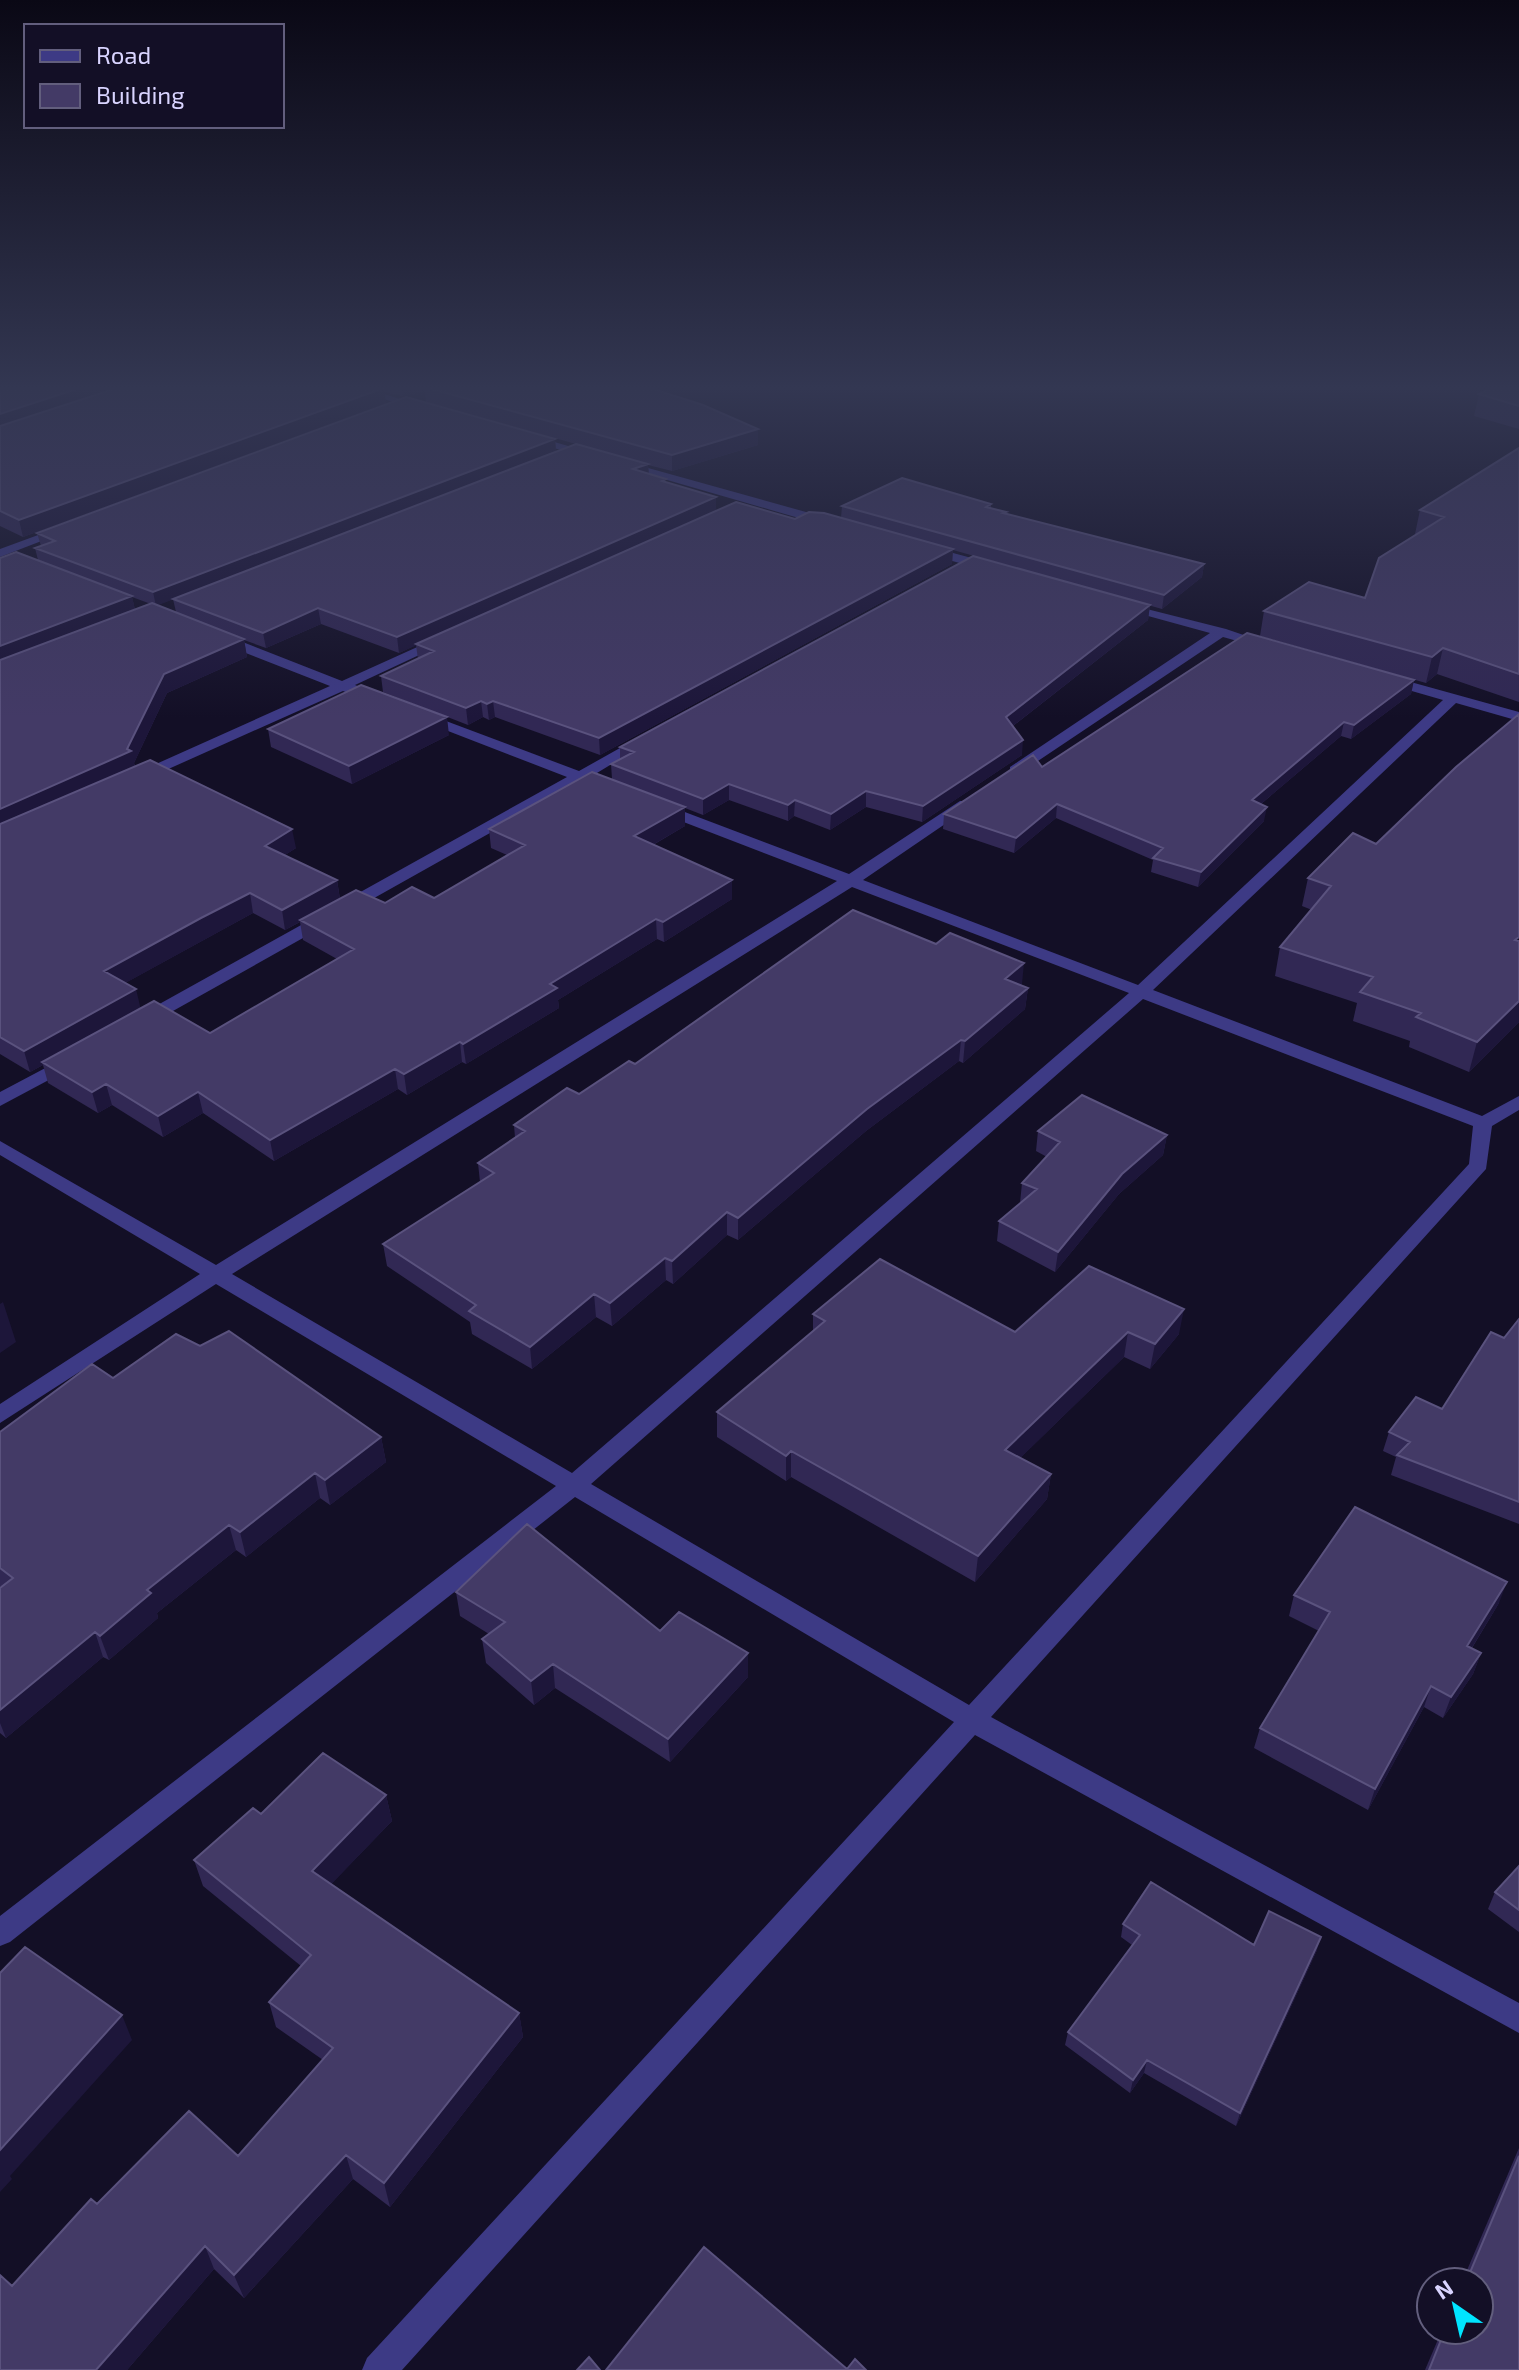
<svg xmlns="http://www.w3.org/2000/svg" width="1519" height="2370" font-family="'Exo 2',sans-serif">
  <style>
    .lines { fill: none; stroke-linecap: round; stroke-linejoin: round }
    .street { fill: #3d3a85; fill-rule: evenodd }
    .wall { fill: #312854; fill-rule: evenodd }
    .shaded-wall { fill: #1d163a }
    .building { fill: #433a66; stroke: #5a527e; stroke-width: 2 }
  </style>
  <rect width="100%" height="100%" fill="#130f26"/>
  <g class="lines">
    <path class="street" d="M 341,386 L 359,386 L 428,408 L 423,411 Z
      M 530,435 L 596,454 L 598,456 L 592,459 L 526,440 L 524,438 Z
      M 623,461 L 831,519 L 833,522 L 823,525 L 619,466 L 617,464 Z
      M 60,527 L 70,530 L 0,557 L 0,549 Z
      M 927,546 L 994,564 L 995,567 L 989,571 L 923,553 L 923,547 Z
      M 1119,602 L 1226,629 L 1273,645 L 1266,649 L 1223,637 L 1020,773 L 1010,773 L 1010,767 L 1210,633 L 1119,608 Z
      M 215,635 L 225,635 L 342,681 L 435,639 L 447,642 L 355,685 L 382,696 L 382,702 L 372,702 L 343,691 L 146,779 L 136,779 L 136,773 L 330,686 L 215,641 Z
      M 1389,676 L 1519,712 L 1519,721 L 1456,703 L 1153,990 L 1482,1116 L 1519,1096 L 1519,1110 L 1492,1126 L 1486,1169 L 991,1717 L 1519,2003 L 1519,2033 L 975,1735 L 402,2370 L 362,2370 L 367,2358 L 954,1722 L 575,1497 L 10,1942 L 0,1946 L 0,1916 L 556,1486 L 216,1284 L 0,1423 L 0,1404 L 200,1274 L 0,1155 L 0,1141 L 216,1265 L 837,881 L 655,811 L 653,808 L 661,803 L 849,874 L 960,801 L 970,801 L 970,807 L 863,880 L 1138,985 L 1443,700 L 1384,683 L 1384,677 ZM 852,887 L 1129,993 L 572,1473 L 232,1274 ZM 1143,999 L 1473,1126 L 1469,1164 L 969,1705 L 591,1484 Z
      M 422,712 L 579,771 L 636,739 L 646,739 L 648,742 L 592,776 L 610,783 L 610,789 L 605,791 L 581,782 L 148,1025 L 136,1025 L 133,1021 L 136,1017 L 567,777 L 417,719 L 417,713 Z
      M 68,1056 L 77,1062 L 75,1066 L 0,1106 L 0,1092 Z"/>
  </g>
  <path class="wall" d="M 0,386 L 644,386 L 758,445 L 672,471 L 648,465 L 649,474 L 666,483 L 716,497 L 716,511 L 795,519 L 841,518 L 842,506 L 991,504 L 991,508 L 1006,514 L 1204,564 L 1202,577 L 1162,609 L 953,550 L 952,564 L 600,755 L 495,717 L 489,720 L 483,717 L 468,725 L 383,692 L 381,676 L 418,659 L 416,645 L 399,653 L 321,624 L 266,648 L 244,640 L 247,657 L 167,693 L 134,763 L 135,766 L 296,848 L 285,855 L 337,880 L 340,899 L 385,903 L 434,898 L 507,855 L 491,848 L 489,829 L 612,779 L 611,764 L 620,760 L 620,747 L 1150,605 L 1148,620 L 1013,726 L 1022,755 L 922,822 L 866,807 L 830,830 L 794,816 L 788,821 L 729,800 L 703,815 L 685,808 L 685,826 L 653,845 L 732,899 L 664,942 L 657,939 L 558,1000 L 559,1008 L 466,1064 L 462,1062 L 407,1095 L 398,1089 L 274,1161 L 203,1113 L 163,1137 L 112,1105 L 98,1113 L 48,1083 L 43,1065 L 30,1072 L 0,1054 L 0,558 L 38,560 L 35,548 L 41,546 L 37,533 L 555,439 L 556,451 L 304,549 L 576,444 L 426,402 L 425,391 L 403,396 L 384,392 L 386,403 L 23,537 L 0,526 ZM 132,597 L 151,604 L 135,610 ZM 173,599 L 176,612 L 157,605 ZM 253,913 L 285,930 L 300,922 L 303,940 L 337,959 L 210,1033 L 140,1008 L 125,983 Z
    M 1519,386 L 1519,429 L 1474,416 L 1479,394 Z
    M 1519,448 L 1519,702 L 1437,674 L 1426,683 L 1260,636 L 1264,611 L 1365,598 L 1417,534 L 1415,534 L 1420,510 Z
    M 1414,680 L 1411,694 L 1351,739 L 1341,736 L 1261,804 L 1264,821 L 1198,887 L 1151,872 L 1153,860 L 1056,818 L 1014,853 L 943,829 L 944,814 L 1042,767 Z
    M 268,729 L 449,735 L 352,784 L 271,747 Z
    M 1376,844 L 1519,1022 L 1469,1072 L 1409,1047 L 1410,1041 L 1353,1021 L 1357,1003 L 1275,976 L 1280,947 L 1312,910 L 1302,906 L 1308,878 Z
    M 1022,984 L 1020,985 L 1028,988 L 1025,1009 L 963,1063 L 959,1061 L 866,1131 L 738,1240 L 727,1235 L 673,1284 L 666,1280 L 612,1326 L 596,1317 L 532,1369 L 472,1334 L 470,1322 L 387,1266 L 383,1244 L 480,1182 L 478,1163 L 515,1138 L 514,1125 L 579,1094 L 635,1064 Z
    M 1038,1131 L 1167,1135 L 1163,1155 L 1119,1194 L 1055,1272 L 997,1241 L 999,1221 L 1020,1203 L 1022,1183 L 1047,1157 L 1036,1151 Z
    M 1089,1266 L 1179,1334 L 1150,1369 L 1124,1357 L 1020,1458 L 1051,1474 L 1047,1499 L 975,1582 L 791,1477 L 786,1481 L 717,1437 L 717,1412 L 813,1332 L 813,1314 L 1015,1332 Z
    M 1519,1319 L 1519,1524 L 1391,1475 L 1396,1457 L 1383,1451 L 1389,1432 L 1442,1409 L 1504,1338 Z
    M 113,1378 L 381,1437 L 386,1462 L 330,1505 L 320,1498 L 246,1557 L 236,1550 L 157,1613 L 158,1618 L 109,1660 L 103,1657 L 6,1738 L 0,1733 L 0,1588 L 1,1587 L 0,1586 L 0,1432 Z
    M 456,1592 L 660,1631 L 748,1677 L 670,1762 L 555,1688 L 534,1705 L 486,1663 L 482,1639 L 489,1634 L 460,1616 Z
    M 1294,1595 L 1499,1603 L 1472,1648 L 1481,1653 L 1473,1674 L 1443,1718 L 1424,1707 L 1368,1810 L 1254,1748 L 1260,1728 L 1319,1631 L 1289,1616 Z
    M 386,1795 L 392,1821 L 331,1884 L 519,2013 L 523,2037 L 390,2207 L 353,2179 L 244,2298 L 214,2269 L 127,2370 L 0,2370 L 12,2286 L 97,2204 L 238,2156 L 323,2060 L 276,2027 L 269,2002 L 301,1966 L 203,1886 L 194,1860 L 261,1814 Z
    M 1519,1866 L 1519,1932 L 1488,1909 L 1495,1892 Z
    M 1123,1924 L 1254,1945 L 1317,1950 L 1236,2126 L 1144,2073 L 1130,2093 L 1065,2045 L 1068,2032 L 1132,1945 L 1121,1937 Z
    M 1519,2148 L 1519,2370 L 1425,2370 L 1442,2330 L 1479,2330 L 1479,2282 L 1462,2282 Z"/>
  <path class="shaded-wall" d="M 86,386 L 136,386 L 0,430 L 0,414 Z
    M 402,386 L 443,386 L 424,387 L 425,391 L 403,396 Z
    M 384,388 L 386,403 L 23,537 L 19,520 Z
    M 758,429 L 758,445 L 672,471 L 672,455 Z
    M 555,439 L 556,451 L 156,606 L 153,592 Z
    M 648,464 L 649,478 L 633,469 Z
    M 716,497 L 716,511 L 399,653 L 397,637 Z
    M 953,549 L 952,564 L 600,755 L 599,738 Z
    M 1204,564 L 1202,577 L 1162,609 L 1164,595 Z
    M 132,596 L 136,614 L 0,666 L 0,646 Z
    M 1150,605 L 1148,620 L 1005,732 L 1006,717 Z
    M 318,608 L 321,624 L 266,648 L 263,633 Z
    M 244,639 L 247,657 L 167,693 L 134,763 L 136,770 L 0,831 L 0,809 L 127,749 L 164,674 Z
    M 1443,648 L 1437,674 L 1426,683 L 1432,657 Z
    M 1414,680 L 1411,694 L 1351,739 L 1354,725 Z
    M 481,701 L 483,717 L 468,725 L 466,708 Z
    M 493,701 L 495,717 L 489,720 L 487,704 Z
    M 447,717 L 449,735 L 352,784 L 349,766 Z
    M 1344,722 L 1341,736 L 1249,814 L 1252,800 Z
    M 1023,740 L 1022,755 L 922,822 L 923,806 Z
    M 729,784 L 729,800 L 703,815 L 703,799 Z
    M 866,791 L 866,807 L 830,830 L 831,814 Z
    M 795,800 L 794,816 L 788,821 L 788,805 Z
    M 1057,804 L 1056,818 L 1014,853 L 1016,838 Z
    M 685,807 L 685,826 L 635,855 L 634,836 Z
    M 1267,807 L 1264,821 L 1198,887 L 1201,872 Z
    M 292,829 L 296,848 L 268,866 L 265,846 Z
    M 337,880 L 340,900 L 285,930 L 282,910 Z
    M 732,880 L 732,899 L 664,942 L 663,922 Z
    M 250,893 L 253,913 L 109,992 L 104,971 L 201,918 Z
    M 656,919 L 657,939 L 558,1000 L 559,1008 L 466,1064 L 463,1044 L 550,984 Z
    M 1024,963 L 1022,984 L 1003,1000 L 1005,979 Z
    M 1028,988 L 1025,1009 L 963,1063 L 965,1041 Z
    M 136,989 L 141,1010 L 42,1062 L 43,1065 L 30,1072 L 24,1051 Z
    M 1519,1001 L 1519,1022 L 1469,1072 L 1477,1042 Z
    M 961,1040 L 959,1061 L 866,1131 L 738,1240 L 738,1218 L 867,1109 Z
    M 460,1042 L 462,1062 L 407,1095 L 404,1074 Z
    M 395,1069 L 398,1089 L 274,1161 L 270,1140 Z
    M 106,1084 L 112,1105 L 98,1113 L 92,1092 Z
    M 198,1092 L 203,1113 L 163,1137 L 158,1116 Z
    M 1167,1135 L 1163,1155 L 1119,1194 L 1055,1272 L 1058,1252 L 1122,1174 Z
    M 727,1212 L 727,1235 L 673,1284 L 672,1261 Z
    M 665,1258 L 666,1280 L 612,1326 L 610,1303 Z
    M 594,1294 L 596,1317 L 532,1369 L 530,1347 Z
    M 3,1302 L 16,1342 L 0,1353 L 0,1304 Z
    M 1184,1309 L 1179,1334 L 1150,1369 L 1155,1344 Z
    M 1128,1332 L 1124,1357 L 1003,1475 L 1005,1450 Z
    M 381,1437 L 386,1462 L 330,1505 L 325,1480 Z
    M 791,1451 L 791,1477 L 786,1481 L 786,1456 Z
    M 315,1473 L 320,1498 L 246,1557 L 240,1532 Z
    M 1051,1474 L 1047,1499 L 975,1582 L 978,1556 Z
    M 229,1525 L 236,1550 L 157,1613 L 158,1618 L 109,1660 L 100,1636 L 147,1590 Z
    M 1507,1582 L 1499,1603 L 1460,1667 L 1467,1646 Z
    M 95,1632 L 103,1657 L 6,1738 L 0,1723 L 0,1710 Z
    M 748,1653 L 748,1677 L 670,1762 L 668,1739 Z
    M 1481,1653 L 1473,1674 L 1443,1718 L 1451,1697 Z
    M 553,1664 L 555,1688 L 534,1705 L 531,1681 Z
    M 1431,1686 L 1424,1707 L 1368,1810 L 1375,1789 Z
    M 386,1795 L 392,1821 L 319,1897 L 312,1871 Z
    M 1321,1937 L 1317,1950 L 1236,2126 L 1240,2113 Z
    M 519,2013 L 523,2037 L 390,2207 L 384,2183 Z
    M 122,2015 L 132,2040 L 10,2176 L 12,2179 L 0,2192 L 0,2150 Z
    M 1147,2060 L 1144,2073 L 1130,2093 L 1133,2080 Z
    M 346,2155 L 353,2179 L 244,2298 L 234,2275 Z
    M 205,2246 L 214,2269 L 127,2370 L 96,2370 Z"/>
  <path class="building" d="M 0,386 L 86,386 L 0,414 Z
    M 123,386 L 379,386 L 384,388 L 19,520 L 0,511 L 0,426 Z
    M 426,386 L 644,386 L 703,405 L 758,429 L 672,455 L 424,387 Z
    M 1498,386 L 1519,386 L 1519,406 L 1479,394 Z
    M 406,397 L 555,439 L 153,592 L 35,548 L 55,541 L 37,533 Z
    M 576,444 L 648,464 L 633,469 L 666,479 L 662,481 L 716,497 L 397,637 L 318,608 L 263,633 L 173,599 Z
    M 1519,448 L 1519,674 L 1443,648 L 1432,657 L 1264,611 L 1309,582 L 1365,598 L 1379,558 L 1444,517 L 1420,510 Z
    M 902,478 L 991,504 L 986,507 L 1006,512 L 1003,513 L 1204,564 L 1164,595 L 842,506 Z
    M 736,502 L 795,519 L 809,512 L 824,513 L 953,549 L 599,738 L 493,701 L 487,704 L 481,701 L 466,708 L 381,676 L 434,651 L 416,644 Z
    M 16,552 L 132,596 L 0,646 L 0,558 Z
    M 973,556 L 1150,605 L 1006,717 L 1023,740 L 923,806 L 866,791 L 831,814 L 795,800 L 788,805 L 729,784 L 703,799 L 611,764 L 634,752 L 620,747 Z
    M 152,603 L 244,639 L 164,674 L 127,749 L 131,751 L 0,809 L 0,660 Z
    M 1247,633 L 1414,680 L 1354,725 L 1344,722 L 1252,800 L 1267,807 L 1201,872 L 1153,858 L 1163,848 L 1057,804 L 1016,838 L 944,814 L 1033,755 L 1042,767 Z
    M 361,685 L 447,717 L 349,766 L 268,729 Z
    M 1519,714 L 1519,937 L 1515,940 L 1519,941 L 1519,1001 L 1477,1042 L 1416,1017 L 1421,1013 L 1360,992 L 1373,977 L 1280,947 L 1331,886 L 1308,878 L 1353,833 L 1376,844 L 1456,767 Z
    M 150,760 L 292,829 L 265,846 L 337,880 L 282,910 L 250,893 L 201,918 L 104,971 L 136,989 L 24,1051 L 0,1037 L 0,824 Z
    M 592,772 L 685,807 L 634,836 L 732,880 L 663,922 L 656,919 L 550,984 L 557,988 L 463,1044 L 460,1042 L 404,1074 L 395,1069 L 270,1140 L 198,1092 L 158,1116 L 106,1084 L 92,1092 L 42,1062 L 154,1001 L 210,1033 L 354,949 L 300,920 L 356,890 L 385,903 L 412,887 L 434,898 L 525,845 L 489,829 Z
    M 853,910 L 936,944 L 950,933 L 1024,963 L 1005,979 L 1028,988 L 965,1041 L 961,1040 L 867,1109 L 738,1218 L 727,1212 L 672,1261 L 665,1258 L 610,1303 L 594,1294 L 530,1347 L 469,1311 L 476,1305 L 383,1244 L 494,1173 L 478,1163 L 525,1131 L 514,1125 L 567,1088 L 579,1094 L 629,1061 L 635,1064 Z
    M 1082,1095 L 1167,1135 L 1122,1174 L 1058,1252 L 999,1221 L 1037,1189 L 1022,1183 L 1060,1142 L 1038,1131 Z
    M 880,1259 L 1015,1332 L 1089,1266 L 1184,1309 L 1155,1344 L 1128,1332 L 1005,1450 L 1051,1474 L 978,1556 L 791,1451 L 786,1456 L 717,1412 L 825,1321 L 813,1314 Z
    M 1519,1319 L 1519,1502 L 1397,1455 L 1410,1442 L 1389,1432 L 1416,1397 L 1442,1409 L 1491,1332 L 1504,1338 Z
    M 229,1331 L 381,1437 L 325,1480 L 315,1473 L 240,1532 L 229,1525 L 147,1590 L 151,1593 L 100,1636 L 95,1632 L 0,1710 L 0,1588 L 13,1578 L 0,1568 L 0,1432 L 92,1364 L 113,1378 L 176,1334 L 200,1346 Z
    M 1355,1507 L 1507,1582 L 1467,1646 L 1481,1653 L 1451,1697 L 1431,1686 L 1375,1789 L 1260,1728 L 1330,1612 L 1294,1595 Z
    M 527,1524 L 660,1631 L 679,1612 L 748,1653 L 668,1739 L 553,1664 L 531,1681 L 482,1639 L 505,1622 L 456,1592 Z
    M 323,1753 L 386,1795 L 312,1871 L 519,2013 L 384,2183 L 346,2155 L 234,2275 L 205,2246 L 96,2370 L 0,2370 L 0,2275 L 12,2286 L 91,2199 L 97,2204 L 189,2111 L 238,2156 L 333,2048 L 269,2002 L 311,1955 L 194,1860 L 253,1808 L 261,1814 Z
    M 1519,1866 L 1519,1910 L 1495,1892 Z
    M 1151,1882 L 1254,1945 L 1269,1911 L 1321,1937 L 1240,2113 L 1147,2060 L 1133,2080 L 1068,2032 L 1140,1935 L 1123,1924 Z
    M 25,1947 L 122,2015 L 0,2150 L 0,1973 Z
    M 1519,2156 L 1519,2370 L 1429,2370 L 1445,2330 L 1479,2330 L 1479,2282 L 1466,2282 Z
    M 704,2247 L 847,2369 L 855,2359 L 866,2370 L 606,2370 Z
    M 589,2357 L 600,2370 L 577,2370 Z"/>
  <linearGradient id="sky" x2="0" y2="1"><stop stop-color="#0a0815"/><stop offset="0.54" stop-color="#333752"/><stop offset="1" stop-color="#333752" stop-opacity="0"/></linearGradient>
  <rect width="1519" height="718" fill="url(#sky)"/>
  <rect x="24" y="24" width="260" height="104" fill="#130f26" stroke="#625e7d" stroke-width="2"/>
  <rect x="40" y="50" width="40" height="12" fill="#3d3a85" stroke="#625e7d" stroke-width="2"/>
  <text x="96" y="64" font-size="24" fill="#d9d4ff">Road</text>
  <rect x="40" y="84" width="40" height="24" fill="#433a66" stroke="#625e7d" stroke-width="2"/>
  <text x="96" y="104" font-size="24" fill="#d9d4ff">Building</text>
  <g transform="translate(1455 2306) rotate(326)"><circle r="38" fill="#130f26" stroke="#625e7d" stroke-width="2"/>
  <path d="M0-6L14 30L0 20L-14 30Z" fill="#00e5ff"/>
  <text y="-12" font-size="22" font-weight="bold" text-anchor="middle" fill="#d9d4ff">N</text>
  </g>
</svg>
